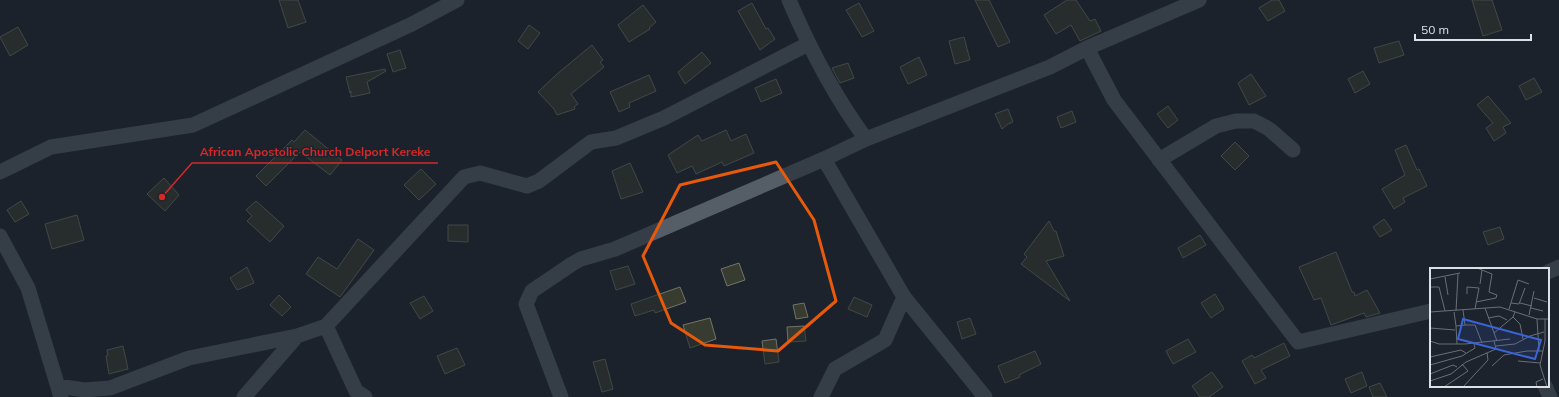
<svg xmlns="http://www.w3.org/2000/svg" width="1559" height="397" font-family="Mulish,sans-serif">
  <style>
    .building { fill: #373b30; stroke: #707569 }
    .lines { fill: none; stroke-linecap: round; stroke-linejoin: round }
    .minor { stroke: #555d67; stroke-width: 15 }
    .marked { fill: none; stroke: #e8590c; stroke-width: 3; stroke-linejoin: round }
    .inset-road { fill: none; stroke: #696f77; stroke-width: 1 }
    .view { fill: #3a64da; fill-opacity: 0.15; stroke: #3a64da; stroke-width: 2 }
    .inset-edge { fill: none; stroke: #dce1e7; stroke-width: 2 }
    .leader { fill: none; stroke: #d62828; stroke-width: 1.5 }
    .callout-dot { fill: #d62828; stroke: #1c232c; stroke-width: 1.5 }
    .callout-label { font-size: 12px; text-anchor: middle; font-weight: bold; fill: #d62828; stroke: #1c232c; stroke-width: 3; stroke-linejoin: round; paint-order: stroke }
  </style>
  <rect width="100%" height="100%" fill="#1c232c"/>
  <path class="building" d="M 279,0 L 298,0 L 306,22 L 288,28 Z
    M 975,0 L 989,0 L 1010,42 L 998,47 Z
    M 1067,0 L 1076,0 L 1090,21 L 1095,19 L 1101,31 L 1080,41 L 1071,25 L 1056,34 L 1044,15 Z
    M 1272,0 L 1279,0 L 1285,11 L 1268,21 L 1259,8 Z
    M 1472,0 L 1492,0 L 1502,30 L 1483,36 Z
    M 752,3 L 766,29 L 768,28 L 775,39 L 760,50 L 738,11 Z
    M 859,3 L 874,31 L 862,37 L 846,10 Z
    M 643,5 L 656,22 L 649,28 L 650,29 L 629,42 L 618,25 Z
    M 529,25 L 540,33 L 528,49 L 518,41 Z
    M 18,27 L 28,45 L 10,56 L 0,37 Z
    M 964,37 L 970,60 L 955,64 L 949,41 Z
    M 1399,41 L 1404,55 L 1379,63 L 1374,48 Z
    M 592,45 L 603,60 L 600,62 L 604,67 L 571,94 L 578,104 L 574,107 L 575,109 L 557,115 L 554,109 L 538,92 L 557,74 Z
    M 400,50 L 406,68 L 393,72 L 387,54 Z
    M 702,52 L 711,63 L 685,84 L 678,72 Z
    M 919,57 L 927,75 L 908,84 L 900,67 Z
    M 848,63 L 854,78 L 840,83 L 832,68 Z
    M 385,69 L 386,71 L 367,82 L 370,93 L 351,97 L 351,91 L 350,93 L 346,77 Z
    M 1363,71 L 1370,84 L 1355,93 L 1348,79 Z
    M 1251,74 L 1266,96 L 1249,105 L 1238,83 Z
    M 649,75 L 656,91 L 629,103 L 630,107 L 619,112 L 610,92 Z
    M 1534,78 L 1542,92 L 1526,100 L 1519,86 Z
    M 776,79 L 782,93 L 761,102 L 755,88 Z
    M 1488,96 L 1511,123 L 1503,127 L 1506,133 L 1494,141 L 1486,128 L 1493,123 L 1477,105 Z
    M 1168,106 L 1178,120 L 1168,128 L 1157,114 Z
    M 1008,109 L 1013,122 L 1008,124 L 1002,129 L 995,114 Z
    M 1072,111 L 1076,122 L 1061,128 L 1057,117 Z
    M 305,130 L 342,160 L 330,175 L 300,152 L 266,186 L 256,176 L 292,140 L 294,142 Z
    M 726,130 L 731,141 L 746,134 L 754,153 L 724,166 L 722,162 L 696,174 L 692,166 L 677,173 L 668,155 L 698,135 L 702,141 Z
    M 1235,142 L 1249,156 L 1235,170 L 1221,156 Z
    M 1406,145 L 1417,170 L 1419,169 L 1427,186 L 1403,198 L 1405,202 L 1394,209 L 1382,189 L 1405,175 L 1395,150 Z
    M 630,163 L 643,192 L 621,199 L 612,171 Z
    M 421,169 L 436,184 L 419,200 L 404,185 Z
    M 164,178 L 179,195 L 165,211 L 147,194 Z
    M 21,201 L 29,214 L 15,222 L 7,210 Z
    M 256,201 L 284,226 L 270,242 L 247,221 L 252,216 L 246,210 Z
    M 77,215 L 84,240 L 52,249 L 45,224 Z
    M 1384,219 L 1392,230 L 1380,237 L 1373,227 Z
    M 1049,221 L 1054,231 L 1056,231 L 1064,256 L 1046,261 L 1070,301 L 1021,264 L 1027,257 L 1024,254 Z
    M 448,225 L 468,225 L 468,242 L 448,241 Z
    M 1500,227 L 1504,239 L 1488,245 L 1483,232 Z
    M 1200,235 L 1206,245 L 1183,258 L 1178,248 Z
    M 358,239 L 374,250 L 340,297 L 306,274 L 318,257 L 337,269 Z
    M 1336,252 L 1352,292 L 1354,292 L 1355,296 L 1367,290 L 1380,313 L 1366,317 L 1364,313 L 1331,325 L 1321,298 L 1314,300 L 1299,267 Z
    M 739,263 L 745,280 L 727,286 L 721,269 Z
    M 628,266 L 635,284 L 616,290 L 610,271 Z
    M 247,267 L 254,283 L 237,290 L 230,278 Z
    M 680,287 L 686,302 L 655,313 L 654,310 L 635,316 L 631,304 Z
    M 1215,294 L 1224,309 L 1211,318 L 1201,303 Z
    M 279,295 L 291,307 L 282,316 L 270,305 Z
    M 424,296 L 433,311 L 420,319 L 410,303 Z
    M 854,297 L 872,305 L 867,317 L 848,309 Z
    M 804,303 L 808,317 L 796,319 L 793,305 Z
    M 710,318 L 716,339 L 690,348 L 683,325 Z
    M 970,318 L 976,334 L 962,339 L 957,322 Z
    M 804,326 L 806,341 L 788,342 L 787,327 Z
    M 776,339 L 779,362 L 765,364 L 762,341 Z
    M 1188,339 L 1196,352 L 1173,364 L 1166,351 Z
    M 1284,343 L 1290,356 L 1261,370 L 1266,378 L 1255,384 L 1242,361 L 1252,355 L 1254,358 Z
    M 123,346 L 128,369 L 109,374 L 106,356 L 108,355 L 107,350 Z
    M 457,348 L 465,365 L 445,374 L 437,356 Z
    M 1035,351 L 1041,364 L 1019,375 L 1020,377 L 1005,383 L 998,366 Z
    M 605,359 L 613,389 L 602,392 L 593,362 Z
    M 1212,372 L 1223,387 L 1209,397 L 1200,397 L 1192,386 Z
    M 1362,372 L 1367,386 L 1351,393 L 1345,379 Z
    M 1380,383 L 1387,397 L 1373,397 L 1369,387 Z"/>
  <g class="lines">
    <path class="minor" d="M 789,0 C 810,49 834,96 866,139
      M 1087,48 L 1114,100 L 1298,342 L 1431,311
      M 824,159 L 904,297 L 985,397
      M 1159,160 L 1216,126 L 1236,121 L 1254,121 L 1269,129 L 1293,150
      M 0,172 L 51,147 L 193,125 L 412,24 L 457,0
      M 0,236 L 28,288 L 61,397
      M 1548,272 L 1559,267
      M 326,326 L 356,391 L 365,397
      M 58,386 L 84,390 L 110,388 L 189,358 L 297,336 L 326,326 L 464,177 L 480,173 L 527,186 L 539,181 L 591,142 L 616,138 L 664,118 L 808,44
      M 1545,386 L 1550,397
      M 244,397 L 297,336
      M 561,397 L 526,304 L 532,291 L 572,264 L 581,259 L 615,249 L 824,159 L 866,139 L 1050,67 L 1087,48 L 1199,0
      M 821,397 L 835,369 L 885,340 L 904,297"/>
  </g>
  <path d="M0 0H1559V397H0ZM 776,162 L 814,220 L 836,301 L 778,351 L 705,345 L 671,323 L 643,256 L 680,185 Z" fill="#1c232c" fill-opacity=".55" fill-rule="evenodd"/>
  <path class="marked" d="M 776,162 L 814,220 L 836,301 L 778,351 L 705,345 L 671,323 L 643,256 L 680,185 Z"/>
  <g transform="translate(1430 268)">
    <rect width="119" height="119" fill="#1c232c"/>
    <path class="inset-road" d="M 47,0 L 62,6M 15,9 L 18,27M 0,11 L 30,5M 50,16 L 52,2M 0,19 L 9,19 L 15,43M 37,26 L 37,19 L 49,20 L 45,41M 104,30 L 117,34M 46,34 L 66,30 L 67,27 L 59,24 L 62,6M 81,35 L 89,36 L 95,20M 90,35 L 102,38M 55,40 L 67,73M 101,40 L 113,43M 79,41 L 88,12 L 99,16M 33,42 L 35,57M 26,43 L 28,6M 0,44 L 70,39 L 107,51 L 119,51M 24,44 L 26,58M 99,47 L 104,23M 83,49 L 90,56 L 93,71M 58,50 L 69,48 L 77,52M 107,51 L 109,83M 115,51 L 115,73 L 110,97 L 117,119M 0,60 L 25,62M 64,65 L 83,49 L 85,44M 0,73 L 9,76 L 35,76 L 80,71M 27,76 L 26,58 L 35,57 L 45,57 L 52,75M 66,78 L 85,76 L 100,68 L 114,64M 0,89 L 31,82 L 36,85M 88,93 L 110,95M 0,97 L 32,88 L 45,80 L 44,76M 62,98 L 74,87 L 97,83 L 113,83M 0,106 L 23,97 L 27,99M 0,113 L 21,106 L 36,94 L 66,81 L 64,73M 14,119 L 38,103 L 32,96M 33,119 L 58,92 L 57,85M 107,119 L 106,114 L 113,111"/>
    <path class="view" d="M 33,51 L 111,72 L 105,91 L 28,71 Z"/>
    <rect width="119" height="119" class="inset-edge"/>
  </g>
  <path class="leader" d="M162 197L192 163H438"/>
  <circle class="callout-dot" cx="162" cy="197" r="4"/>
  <g class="callout-label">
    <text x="315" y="156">African Apostolic Church Delport Kereke</text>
  </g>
  <path d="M1415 34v6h116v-6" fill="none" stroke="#dce1e7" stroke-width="2"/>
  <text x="1421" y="34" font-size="12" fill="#dce1e7" stroke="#1c232c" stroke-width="3" paint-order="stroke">50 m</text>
</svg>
